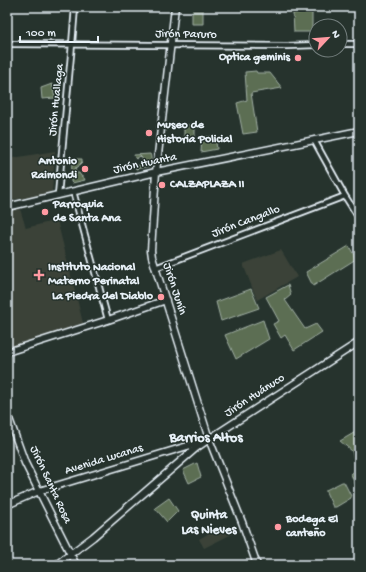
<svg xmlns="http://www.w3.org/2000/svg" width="366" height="572" font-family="'Gochi Hand',sans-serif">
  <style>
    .built { fill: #3b4339 }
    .green { fill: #5b6e52; stroke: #a2b0a5 }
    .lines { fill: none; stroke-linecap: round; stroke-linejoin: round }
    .street-casing { stroke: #e8f1f8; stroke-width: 8 }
    .secondary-casing { stroke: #e8f1f8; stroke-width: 9 }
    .street { stroke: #26332d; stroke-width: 4.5 }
    .secondary { stroke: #26332d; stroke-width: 6 }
    .poi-dot { fill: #ff9aa2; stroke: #26332d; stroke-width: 1.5 }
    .labels { text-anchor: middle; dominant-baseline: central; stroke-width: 3; stroke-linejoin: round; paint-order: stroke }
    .street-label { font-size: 12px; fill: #e8f1f8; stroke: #26332d }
    .poi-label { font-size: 12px; font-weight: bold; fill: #e8f1f8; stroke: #26332d; text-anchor: start }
    .neighbourhood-label { font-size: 13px; font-weight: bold; fill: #e8f1f8; stroke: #26332d }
    .quarter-label { font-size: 14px; font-weight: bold; fill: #e8f1f8; stroke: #26332d }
  </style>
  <rect width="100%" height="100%" fill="#26332d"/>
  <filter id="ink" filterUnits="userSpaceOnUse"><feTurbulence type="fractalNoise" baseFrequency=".025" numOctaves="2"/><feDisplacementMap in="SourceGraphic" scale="8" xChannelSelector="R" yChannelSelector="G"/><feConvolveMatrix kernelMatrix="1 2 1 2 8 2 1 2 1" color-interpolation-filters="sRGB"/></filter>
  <g filter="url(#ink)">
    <path class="built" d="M 55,151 L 52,192 L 51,193 L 7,201 L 7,159 Z
      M 19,206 L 26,228 L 57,220 L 83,323 L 7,349 L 7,209 Z
      M 281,250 L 297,277 L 257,300 L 243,264 Z
      M 226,524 L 227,528 L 234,525 L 238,531 L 204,548 L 199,539 Z"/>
    <path class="green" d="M 192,11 L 203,11 L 203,24 L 192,24 Z
      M 312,12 L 312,32 L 294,32 L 293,13 Z
      M 256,71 L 257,73 L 270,73 L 282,88 L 251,93 L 257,132 L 243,134 L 237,103 L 247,100 L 245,72 Z
      M 52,84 L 55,98 L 42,99 L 41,88 Z
      M 184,125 L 195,125 L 195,137 L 184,137 Z
      M 215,136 L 217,149 L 201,152 L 202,137 Z
      M 150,154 C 152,157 151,164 149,166 L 136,169 L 135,167 L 137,165 L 141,166 L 143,165 L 142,158 L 140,156 L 136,159 L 135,158 L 134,155 Z
      M 74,159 L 82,159 L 82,162 L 80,164 L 78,167 L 75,168 L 76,173 L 79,173 L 81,176 L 84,178 L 85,180 L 72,183 L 71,182 L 72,162 Z
      M 349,246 L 356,259 L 313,286 L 306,272 Z
      M 288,285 L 291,295 L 285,300 L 305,329 L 316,324 L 322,332 L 294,350 L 285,335 L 281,338 L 273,324 L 279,321 L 266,297 Z
      M 251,289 L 259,308 L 221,321 L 216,302 Z
      M 263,320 L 269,339 L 236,359 L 225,335 Z
      M 359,430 L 359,490 L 354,482 L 351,474 L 356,470 L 352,451 L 340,441 Z
      M 197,463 L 201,477 L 189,483 L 183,470 Z
      M 342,482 L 344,482 L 351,496 L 351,498 L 336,507 L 333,507 L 326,492 L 326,490 Z
      M 169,498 L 178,511 L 167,522 L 155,508 Z"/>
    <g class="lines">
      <g class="street-casing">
        <path id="street" d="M 7,44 L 287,46 L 316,45
          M 340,44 L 359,44
          M 314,140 L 345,196 L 359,218
          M 73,191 L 108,320
          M 58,195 L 72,44 L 75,7
          M 155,268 L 345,196"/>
      </g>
      <g class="secondary-casing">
        <path id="secondary" d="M 175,7 L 156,172 L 151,250 L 152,257 L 209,439 L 242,522 L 257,565
          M 7,207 L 156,172 L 359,131
          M 7,352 L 108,320 L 166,300
          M 7,413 L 25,463 L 76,565
          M 7,505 L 39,491 L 204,441
          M 56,565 L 93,537 L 196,448 L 209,439 L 359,342"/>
      </g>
      <use href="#street" class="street"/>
      <use href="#secondary" class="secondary"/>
    </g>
  </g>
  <g class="poi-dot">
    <circle cx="298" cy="58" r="4"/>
    <circle cx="149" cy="133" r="4"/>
    <circle cx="85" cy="169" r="4"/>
    <circle cx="162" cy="185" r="4"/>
    <circle cx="45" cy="212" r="4"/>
    <path d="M37 269h4v4h4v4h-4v4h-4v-4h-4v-4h4z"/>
    <circle cx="161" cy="297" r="4"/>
    <circle cx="278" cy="527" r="4"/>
  </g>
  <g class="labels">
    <g class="street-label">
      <text transform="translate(186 35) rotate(1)">Jirón Paruro</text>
      <text transform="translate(57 100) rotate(-84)">Jirón Huallaga</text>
      <text transform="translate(145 164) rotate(-12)">Jirón Huanta</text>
      <text transform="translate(246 222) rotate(-21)">Jirón Cangallo</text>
      <text transform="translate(174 289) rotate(72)">Jirón Junín</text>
      <text transform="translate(255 396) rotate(-33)">Jirón Huánuco</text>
      <text transform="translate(104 460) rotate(-17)">Avenida Lucanas</text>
      <text transform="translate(50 485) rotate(65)">Jirón Santa Rosa</text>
    </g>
    <g class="poi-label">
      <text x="290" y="58" text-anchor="end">Optica geminis</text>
      <text x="157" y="126">Museo de<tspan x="157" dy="14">Historia Policial</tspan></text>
      <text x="77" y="162" text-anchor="end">Antonio<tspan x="77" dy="14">Raimondi</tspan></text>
      <text x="170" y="185">CALZAPLAZA II</text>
      <text x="53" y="205">Parroquia<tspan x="53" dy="14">de Santa Ana</tspan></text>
      <text x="48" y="268">Instituto Nacional<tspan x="48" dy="14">Materno Perinatal</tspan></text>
      <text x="153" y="297" text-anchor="end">La Piedra del Diablo</text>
      <text x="286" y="520">Bodega El<tspan x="286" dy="14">canteño</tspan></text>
    </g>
    <g class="neighbourhood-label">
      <text x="209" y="515">Quinta<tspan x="209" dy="15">Las Nieves</tspan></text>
    </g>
    <g class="quarter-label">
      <text x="206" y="438">Barrios Altos</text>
    </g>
  </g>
  <rect width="366" height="572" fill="none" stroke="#26332d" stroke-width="24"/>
  <rect x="12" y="12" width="342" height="548" fill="none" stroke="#e8f1f8" stroke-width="1.5" filter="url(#ink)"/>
  <g transform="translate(328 38) rotate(64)"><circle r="19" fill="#26332d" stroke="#747f7e"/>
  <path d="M0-3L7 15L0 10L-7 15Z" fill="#ff9aa2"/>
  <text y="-6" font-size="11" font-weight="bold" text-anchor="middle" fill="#e8f1f8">N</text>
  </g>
  <path d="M20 36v6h78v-6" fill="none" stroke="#e8f1f8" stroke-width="2"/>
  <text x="26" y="36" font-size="12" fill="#e8f1f8" stroke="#26332d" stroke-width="3" paint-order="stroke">100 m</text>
</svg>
